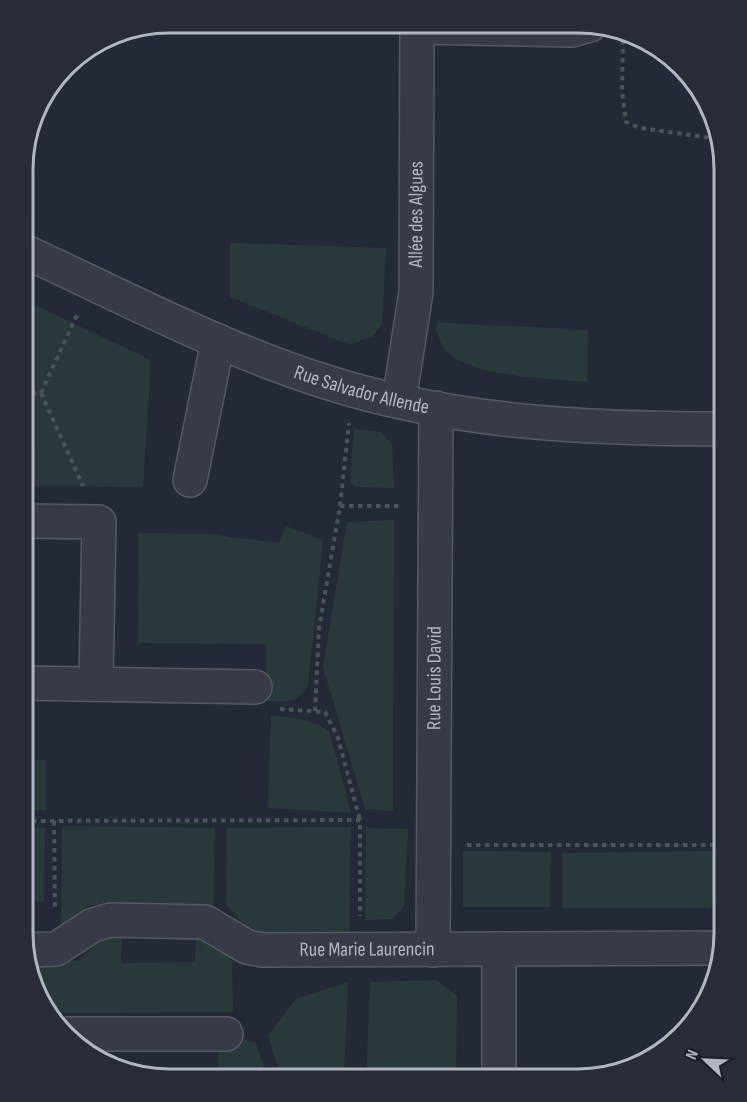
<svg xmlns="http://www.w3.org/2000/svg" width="747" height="1102" font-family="'Sofia Sans Condensed',sans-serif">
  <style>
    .green { fill: #29393b }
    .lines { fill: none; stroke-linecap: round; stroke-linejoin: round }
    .minor-casing { stroke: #545965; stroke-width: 36 }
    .path { stroke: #475459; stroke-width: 4; stroke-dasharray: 4.5 4.5; stroke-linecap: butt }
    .minor { stroke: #373b47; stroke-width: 33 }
    .labels { text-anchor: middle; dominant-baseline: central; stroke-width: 4.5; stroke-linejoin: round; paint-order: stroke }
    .street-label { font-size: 20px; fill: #b1b6c3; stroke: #1c202b }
    .rim { fill: none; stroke: #b1b6c3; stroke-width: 3 }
  </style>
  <rect width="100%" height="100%" fill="#232936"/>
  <path class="green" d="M 230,243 L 386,248 L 382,324 L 373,336 L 350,345 L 230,297 Z
    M 24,300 L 151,360 L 143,487 L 23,486 Z
    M 438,322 C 488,327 538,325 588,331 L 587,382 C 551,378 464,378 443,347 C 440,342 438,335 436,330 Z
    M 354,429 L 382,432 L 392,445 L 394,488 L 356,487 L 350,482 Z
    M 394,520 L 393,811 L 365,809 L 323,667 L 347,522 Z
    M 286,526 L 323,540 L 308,685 C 298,704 286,702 266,701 L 266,644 L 138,643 L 139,533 L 208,534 L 279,543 Z
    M 271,715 C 292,718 314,718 330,733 L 351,813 L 268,808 Z
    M 23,760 L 46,760 L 46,810 L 23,810 Z
    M 62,826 L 215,828 L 214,905 L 89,905 L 61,931 Z
    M 351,827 L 349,934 L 253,934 L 226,905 L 227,828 Z
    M 23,828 L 45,828 L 44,901 L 23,901 Z
    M 366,828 L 408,829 L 404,906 L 393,919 L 365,920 Z
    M 463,851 L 551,852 L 550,907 L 463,907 Z
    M 724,851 L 724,897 L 713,898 L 711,908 L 563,908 L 563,853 Z
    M 105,937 L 122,937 L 121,963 L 195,962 L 196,937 L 210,937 L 232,960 L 233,1012 L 52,1013 L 34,989 L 28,961 L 78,961 Z
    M 437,980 L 457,996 L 456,1079 L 366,1079 L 370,982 Z
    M 348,982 L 344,1079 L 281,1079 L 268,1035 L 296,999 Z
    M 246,1039 L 256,1043 L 268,1079 L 219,1078 L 218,1049 Z"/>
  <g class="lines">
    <g class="minor-casing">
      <g id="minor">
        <path d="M 417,27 L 572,30 L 590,25"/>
        <path id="s1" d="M 24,251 C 121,296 218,347 320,380 C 451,423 587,429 724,429"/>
        <path id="s2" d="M 399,401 L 416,292 L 417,28"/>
        <path d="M 190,480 L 218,341"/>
        <path d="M 23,521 L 99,522 L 96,684"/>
        <path d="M 23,683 L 255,687"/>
        <path d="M 499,949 L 499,1079"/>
        <path id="s3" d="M 26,950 L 56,949 L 93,925 L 111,920 L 205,922 L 247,947 L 263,950 L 722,948"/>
        <path id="s4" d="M 433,950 L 436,408"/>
        <path d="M 69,1034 L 226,1034"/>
      </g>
    </g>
    <path class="path" d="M 623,40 L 622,91 L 626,122 L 640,128 L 719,139
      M 41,393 L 83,486
      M 23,394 L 41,393 L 77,315
      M 340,506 L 399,506
      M 280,709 L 325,712 L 338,738 L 360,820
      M 315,711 L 319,628 L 340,506 L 349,423
      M 23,821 L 360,820 L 360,916
      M 54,821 L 55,907
      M 467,845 L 724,845"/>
    <use href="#minor" class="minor"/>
  </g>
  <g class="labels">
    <g class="street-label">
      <text stroke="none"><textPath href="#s2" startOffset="188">Allée des Algues</textPath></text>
      <text stroke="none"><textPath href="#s1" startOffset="366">Rue Salvador Allende</textPath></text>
      <text stroke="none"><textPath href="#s4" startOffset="272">Rue Louis David</textPath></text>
      <text stroke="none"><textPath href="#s3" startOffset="356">Rue Marie Laurencin</textPath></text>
    </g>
  </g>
  <path d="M0 0H747V1102H0ZM169 33H578A136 136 0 0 1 714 169V933A136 136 0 0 1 578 1069H169A136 136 0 0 1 33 933V169A136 136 0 0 1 169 33Z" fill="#282c37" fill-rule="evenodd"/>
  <path class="rim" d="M169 33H578A136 136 0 0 1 714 169V933A136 136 0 0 1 578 1069H169A136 136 0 0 1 33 933V169A136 136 0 0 1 169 33Z"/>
  <g transform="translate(705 1060) rotate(293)" stroke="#1c202b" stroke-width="4.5" paint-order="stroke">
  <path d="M0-4.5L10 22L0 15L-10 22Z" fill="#b1b6c3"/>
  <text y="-9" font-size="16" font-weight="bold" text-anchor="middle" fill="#b1b6c3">N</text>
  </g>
</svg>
